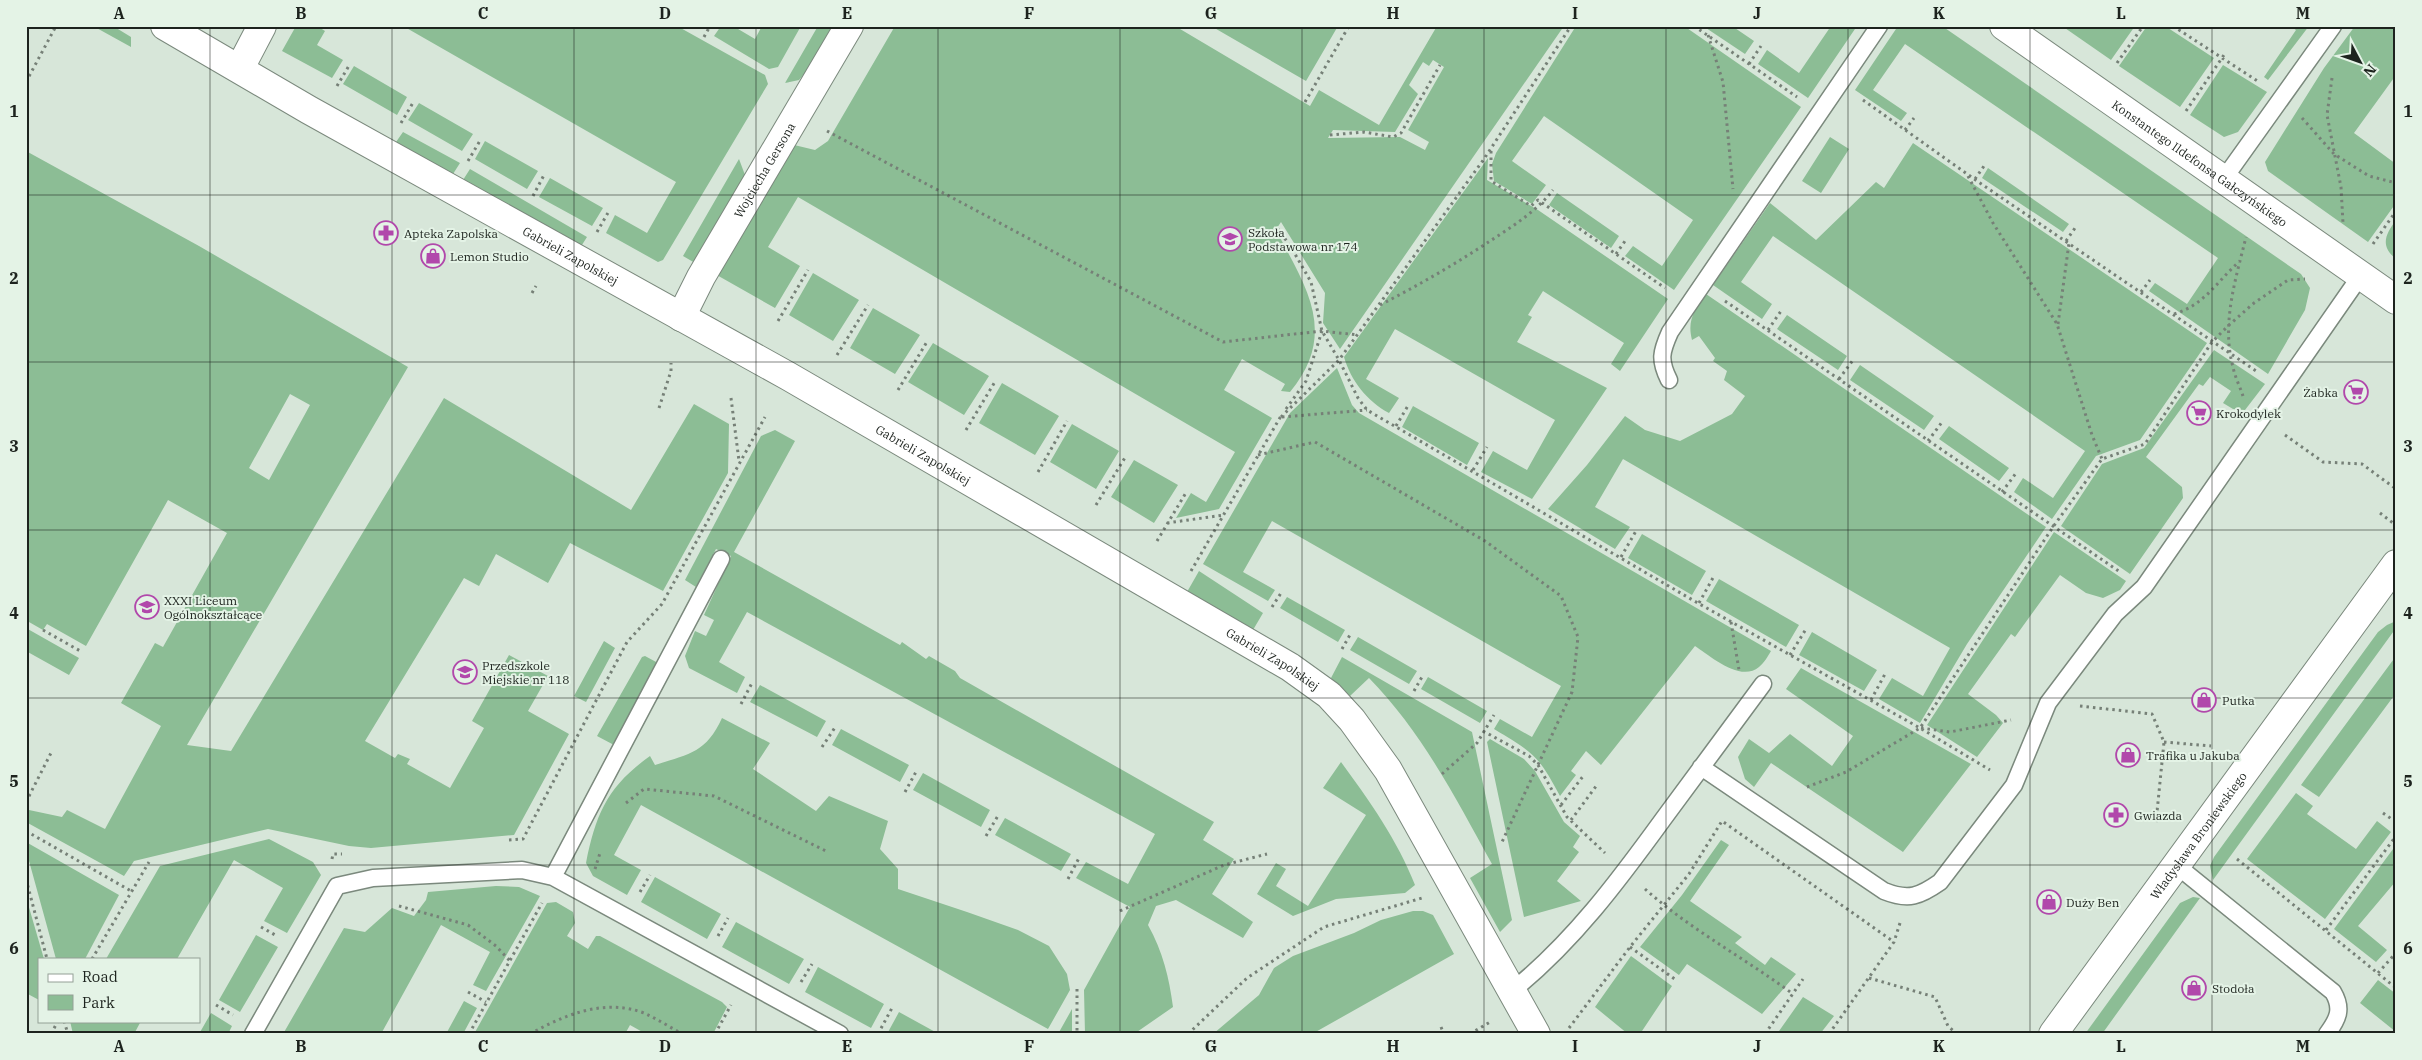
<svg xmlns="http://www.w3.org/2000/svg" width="2422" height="1060" font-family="'IBM Plex Serif',serif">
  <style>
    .green { fill: #8cbd95; fill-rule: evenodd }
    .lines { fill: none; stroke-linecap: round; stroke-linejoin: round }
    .lane-casing { stroke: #7b897d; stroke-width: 19 }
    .street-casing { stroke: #7b897d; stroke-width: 30 }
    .secondary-casing { stroke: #7b897d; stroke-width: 30 }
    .path { stroke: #768077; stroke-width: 3; stroke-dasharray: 2.5 4; stroke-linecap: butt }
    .lane { stroke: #fff; stroke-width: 16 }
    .street { stroke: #fff; stroke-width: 28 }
    .secondary { stroke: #fff; stroke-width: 28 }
    .grid { fill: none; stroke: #1d231e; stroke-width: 1; stroke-opacity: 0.55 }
    .labels { text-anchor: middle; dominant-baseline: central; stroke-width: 4; stroke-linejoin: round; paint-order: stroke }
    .street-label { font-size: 12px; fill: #1d231e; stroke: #e4f3e6 }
    .poi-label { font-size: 12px; fill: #1d231e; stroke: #e4f3e6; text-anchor: start }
    .neatline { fill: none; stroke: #1d231e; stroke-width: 2 }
    .grid-label { font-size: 16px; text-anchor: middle; font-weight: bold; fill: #1d231e }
  </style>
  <rect width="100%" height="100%" fill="#d7e6d9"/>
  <path class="green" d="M 93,26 L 113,26 L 131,37 L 131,47 Z
    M 296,26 L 317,26 L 325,31 L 317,45 L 343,60 L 332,78 L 282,51 Z
    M 403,26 L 677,26 L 765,75 L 768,84 L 663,260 L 658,262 L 606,233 L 615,215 L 647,233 L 676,182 Z
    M 721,26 L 733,26 L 755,39 L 762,26 L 801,26 L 778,67 L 769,69 L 714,36 Z
    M 818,26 L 834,26 L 811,66 L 799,80 L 785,83 Z
    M 895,26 L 1175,26 L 1310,106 L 1319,90 L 1379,125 L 1437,26 L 1564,26 L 1340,349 L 1323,323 L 1325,293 L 1281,222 L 1277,228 L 1274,226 C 1304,285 1340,331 1290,392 L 1281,391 L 1285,384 L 1242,359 L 1224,390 L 1272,418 L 1219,509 L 1176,518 L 1191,493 L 1206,502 L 1235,452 L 798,197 L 768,247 L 800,266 L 775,308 L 715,274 L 790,144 L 815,150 L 828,141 ZM 1433,60 L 1444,67 L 1408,130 L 1429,142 L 1425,150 L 1400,137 L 1328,138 L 1333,130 L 1395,132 L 1418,94 L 1409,85 L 1423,62 L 1429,66 Z
    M 1211,26 L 1338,26 L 1306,81 Z
    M 1576,26 L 1684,26 L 1801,107 L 1674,290 L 1625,256 L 1633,246 L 1662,266 L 1693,220 L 1544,116 L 1512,161 L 1546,185 L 1532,204 L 1494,181 L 1492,164 L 1496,153 Z
    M 1703,26 L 1732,26 L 1754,41 L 1745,54 Z
    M 1831,26 L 1857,26 L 1808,98 L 1758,64 L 1767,50 L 1799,73 Z
    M 1898,26 L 1942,26 L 2301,274 L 2310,288 L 2305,310 L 2268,374 L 2149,291 L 2155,283 L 2187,304 L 2218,258 L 1905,44 L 1873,90 L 1907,113 L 1901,121 L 1855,90 Z
    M 2062,26 L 2135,26 L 2111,60 Z
    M 2147,26 L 2165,26 L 2214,58 L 2180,107 L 2119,66 Z
    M 2290,26 L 2309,26 L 2268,80 L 2264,77 L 2296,30 Z
    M 2355,26 L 2396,26 L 2396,75 L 2354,133 L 2396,164 L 2396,203 L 2368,242 L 2268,171 L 2265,162 L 2324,68 Z
    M 2223,65 L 2267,92 L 2238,132 L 2224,137 L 2190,115 Z
    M 354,66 L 407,97 L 397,115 L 343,84 Z
    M 419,103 L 473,134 L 462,151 L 408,120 Z
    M 403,132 L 460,163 L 453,174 L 396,142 Z
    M 1830,137 L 1849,149 L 1821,193 L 1802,181 Z
    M 485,141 L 538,171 L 527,189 L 475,159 Z
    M 1913,143 L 2207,343 L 2140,440 L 2096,456 L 2052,519 L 2014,492 L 2023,478 L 2053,498 L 2085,451 L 1773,236 L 1741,282 L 1772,304 L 1762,319 L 1713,285 L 1770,203 L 1816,240 L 1876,182 L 1884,188 Z
    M 26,151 L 199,246 L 408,367 L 187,745 L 231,751 L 444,398 L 631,510 L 694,404 L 729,424 L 728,473 L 663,591 L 570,543 L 548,583 L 496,554 L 479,586 L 464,578 L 365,741 L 395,758 L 398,754 L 410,759 L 407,764 L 450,788 L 484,728 L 472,721 L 509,655 L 548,676 L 528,711 L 569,734 L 514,835 L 371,848 L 349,846 L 268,829 L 134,861 L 124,876 L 26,822 L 29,810 L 62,817 L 67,810 L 105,829 L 161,726 L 121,703 L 155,643 L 163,647 L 227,533 L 168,500 L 86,646 L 47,624 L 43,630 L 29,622 L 26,625 ZM 290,394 L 310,405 L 269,480 L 249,468 Z
    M 1488,158 L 1487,180 L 1538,210 L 1668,299 L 1620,371 L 1611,364 L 1624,343 L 1543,291 L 1528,315 L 1532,317 L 1517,342 L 1607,388 L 1532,499 L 1481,472 L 1493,451 L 1527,470 L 1555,420 L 1395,329 L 1366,379 L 1399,398 L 1389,413 C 1367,401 1351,381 1344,357 Z
    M 739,159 L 745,175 L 695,263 L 683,256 Z
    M 1988,168 L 2069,224 L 2063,232 L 1982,178 Z
    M 470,169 L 587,237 L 580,248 L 463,180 Z
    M 550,178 L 603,208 L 592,226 L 539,197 Z
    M 1557,193 L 1619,236 L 1611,248 L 1549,205 Z
    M 2396,220 L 2396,259 C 2380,246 2385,235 2396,220 Z
    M 813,273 L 859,300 L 833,341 L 789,315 Z
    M 1706,294 L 2046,527 L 1967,644 L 1920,723 L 1879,699 L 1892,678 L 1923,696 L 1950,648 L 1623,459 L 1595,507 L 1630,527 L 1615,549 L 1548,509 L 1587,465 L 1625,416 L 1645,430 L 1680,441 L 1732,414 L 1745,396 L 1724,380 L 1727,371 L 1713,361 L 1715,358 L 1699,336 L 1692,340 C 1687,321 1694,310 1706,294 Z
    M 873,308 L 920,335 L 895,374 L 850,348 Z
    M 1787,315 L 1847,356 L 1838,370 L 1777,329 Z
    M 933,343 L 989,376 L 964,415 L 908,382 Z
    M 2214,350 L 2265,384 L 2245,410 L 2233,409 L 2223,403 L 2231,391 L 2210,377 L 2203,386 L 2199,384 L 2146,457 L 2182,487 L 2183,498 L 2130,574 L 2061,526 L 2102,464 L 2144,448 Z
    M 1860,365 L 1934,416 L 1924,430 L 1850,380 Z
    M 1337,368 L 1352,405 L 1359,413 L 1771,651 C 1768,656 1764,663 1759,667 C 1740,683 1709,655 1695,646 L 1601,765 L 1586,751 L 1571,771 L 1576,775 L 1560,796 C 1538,755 1534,753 1494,729 L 1500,719 L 1532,737 L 1561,686 L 1272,521 L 1243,572 L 1275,590 L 1268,601 L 1203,564 L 1290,413 Z
    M 1002,383 L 1059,416 L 1035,455 L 979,423 Z
    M 1413,406 L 1479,443 L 1467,465 L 1402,427 Z
    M 1072,424 L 1119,451 L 1096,489 L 1050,462 Z
    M 1949,426 L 2009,468 L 1999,481 L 1939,439 Z
    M 775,430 L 795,441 L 734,552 L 900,645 L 902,642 L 926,659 L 929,656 L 955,671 L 960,678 L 1214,822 L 1203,840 L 1234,859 L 1212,894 L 1253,922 L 1243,938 L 1176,900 L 1156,906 L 1148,925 C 1163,952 1169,977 1173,1007 L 1134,1034 L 1085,1034 L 1084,990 L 1130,907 L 1076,878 L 1086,862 L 1128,884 L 1155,834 L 747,612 L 719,662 L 745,677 L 737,693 L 689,668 L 685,656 L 695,631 L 706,636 L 714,620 L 704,615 L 731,556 L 716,549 L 696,587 L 685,580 L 761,436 Z
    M 1134,460 L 1178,485 L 1154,523 L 1111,497 Z
    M 2054,532 L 2126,581 L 2120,590 L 2103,598 L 2086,593 L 2060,575 L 2015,637 L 2011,634 L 1968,694 L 1996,715 L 2003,723 L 1977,757 L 1927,725 Z
    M 1642,534 L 1706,571 L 1692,595 L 1628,558 Z
    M 1199,571 L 1263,613 L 1253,630 L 1187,592 Z
    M 1719,579 L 1799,625 L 1786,647 L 1706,601 Z
    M 1287,597 L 1345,630 L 1338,642 L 1280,608 Z
    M 2396,621 L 2396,628 L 2213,880 L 2210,866 L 2214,857 L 2378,632 L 2387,625 Z
    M 26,628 L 79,658 L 69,675 L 26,651 Z
    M 1812,632 L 1877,670 L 1864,691 L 1799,655 Z
    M 1358,637 L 1417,671 L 1409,684 L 1350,650 Z
    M 604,641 L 615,648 L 586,702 L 574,696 Z
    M 645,656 L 658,663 L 614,745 L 597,736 L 642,657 Z
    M 2396,656 L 2396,693 L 2319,797 L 2301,785 Z
    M 1342,657 L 1472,732 L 1512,920 L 1500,932 L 1470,878 L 1492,864 C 1456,799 1422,732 1369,678 L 1350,696 L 1331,678 Z
    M 1801,668 L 1971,764 L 1903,852 L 1771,763 L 1754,787 L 1745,779 L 1738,757 L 1749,739 L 1769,753 L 1790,734 L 1832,766 L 1853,736 L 1786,689 Z
    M 1428,677 L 1487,711 L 1480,723 L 1421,689 Z
    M 760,685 L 826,721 L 817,737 L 750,702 Z
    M 722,718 L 770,743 L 753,769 L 816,811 L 829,796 L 888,821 L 880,849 L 898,869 L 898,889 L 967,912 L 1018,930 L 1049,946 L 1067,974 L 1070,990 L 1048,1029 L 641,805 L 614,855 L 641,870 L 627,895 L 593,876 L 586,863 C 596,813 608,786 650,756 L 655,765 C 689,754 706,753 722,718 Z
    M 841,729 L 909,765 L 900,782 L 832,745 Z
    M 1490,739 L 1524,759 L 1535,771 L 1564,822 L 1580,836 L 1573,847 L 1579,852 L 1557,881 L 1581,901 L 1524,917 L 1487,742 Z
    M 1341,762 C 1369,800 1398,841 1415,885 L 1405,893 L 1336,899 L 1293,916 L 1257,894 L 1276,863 L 1286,869 L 1276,886 L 1308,906 L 1366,815 L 1323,788 Z
    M 923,773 L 990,810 L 981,827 L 913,790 Z
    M 2296,793 L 2313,806 L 2307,814 L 2356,849 L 2377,821 L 2391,832 L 2325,919 L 2247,859 Z
    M 1005,818 L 1071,854 L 1061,871 L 995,835 Z
    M 269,839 L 313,862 L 321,875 L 287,933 L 264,921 L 283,888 L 234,860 L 177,959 L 106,959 L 160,866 Z
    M 1721,840 L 1729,845 L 1690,901 L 1742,937 L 1735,943 L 1765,965 L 1771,957 L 1796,974 L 1762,1014 L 1687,964 L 1679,975 L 1640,947 L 1682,895 Z
    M 26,842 L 119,895 L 85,959 L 56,959 L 26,850 Z
    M 2396,845 L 2396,881 L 2358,926 L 2387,950 L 2376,962 L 2334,929 Z
    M 655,877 L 721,914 L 707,939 L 641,902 Z
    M 496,886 L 519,887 L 540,896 L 486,991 L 473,985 L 490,952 L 441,925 L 381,1034 L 283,1034 L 344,928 L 365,932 L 392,908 L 414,916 L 426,900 L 428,892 Z
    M 26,897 L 44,959 L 39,959 L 39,1000 L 26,993 Z
    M 2193,897 L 2200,898 L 2102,1034 L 2085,1034 L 2180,903 Z
    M 556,902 L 573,912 L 575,923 L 567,936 L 588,949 L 596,936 L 600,936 L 722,1002 L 727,1007 L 713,1034 L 646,1034 L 630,1025 L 625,1034 L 474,1034 L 547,903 Z
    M 1413,911 L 1423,911 L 1433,915 L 1454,954 L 1312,1034 L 1213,1034 L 1259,995 L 1274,968 L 1293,956 L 1354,933 L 1381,920 Z
    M 736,922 L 804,959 L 789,984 L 722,947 Z
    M 256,935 L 278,947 L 240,1012 L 219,1000 Z
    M 1631,956 L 1672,986 L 1640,1034 L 1628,1034 L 1595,1007 Z
    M 818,967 L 884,1004 L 871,1028 L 805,992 Z
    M 2378,980 L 2396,994 L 2396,1032 L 2360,1003 Z
    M 1803,997 L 1834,1016 L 1820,1034 L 1777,1034 Z
    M 464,1001 L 477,1008 L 463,1034 L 446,1034 Z
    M 1072,1009 L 1072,1034 L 1058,1034 Z
    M 899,1012 L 939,1034 L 887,1034 Z
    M 211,1013 L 232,1026 L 228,1034 L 199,1034 Z
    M 70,1021 L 141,1021 L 134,1034 L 73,1034 Z"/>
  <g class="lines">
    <g class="lane-casing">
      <path id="lane" d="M 2223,180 L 2333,26
        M 1669,380 C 1659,360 1661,352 1670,332 L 1879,26
        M 1701,767 L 1884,891 C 1909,901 1920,896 1940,882 L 2014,785 L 2048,703 L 2115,614 L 2144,587 L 2361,275
        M 2176,865 L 2333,992 C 2343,1009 2338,1019 2327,1034
        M 553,877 L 840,1034
        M 1512,991 C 1573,942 1619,880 1664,818 C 1697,773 1730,729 1763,684
        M 253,1034 L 337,886 L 373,878 L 522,870 L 553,877 L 721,559"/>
    </g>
    <g class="street-casing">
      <g id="street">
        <path id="s1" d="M 165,26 L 309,110 L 788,376 L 1290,667 L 1329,695 L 1352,720 L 1388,770 L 1536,1034"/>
        <path id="s2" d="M 2004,26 L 2396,300"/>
        <path d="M 240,68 L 262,26"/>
        <path id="s3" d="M 681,317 L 701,277 L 849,26"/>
      </g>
    </g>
    <g class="secondary-casing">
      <g id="secondary">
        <path id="s4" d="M 2053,1034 L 2396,564"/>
      </g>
    </g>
    <path class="path" d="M 1694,26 L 1797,97
      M 2173,26 L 2259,82
      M 1708,35 L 1723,82 L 1733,189
      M 704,37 L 710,26
      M 2117,63 L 2143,26
      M 1749,64 L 1761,46
      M 2332,78 L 2327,115 L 2341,187 L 2343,223
      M 26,82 L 56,26
      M 337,86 L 350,64
      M 1863,100 L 1977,181 L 2259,373
      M 1305,102 L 1349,26
      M 2186,111 L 2226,52
      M 2302,118 L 2334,154 L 2369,176 L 2396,183
      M 26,122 L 31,124
      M 401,123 L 414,101
      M 1905,130 L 1914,118
      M 827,131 L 1223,342 L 1322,331
      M 1330,135 L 1364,132 L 1393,137 L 1401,133 L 1440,65
      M 1491,151 L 1491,181 L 1531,206 L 1538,200 L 1665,288
      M 468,161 L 481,139
      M 1968,176 L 1993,223 L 2057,324 L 2092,435 L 2102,459
      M 1975,179 L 1984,166
      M 533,196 L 544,175
      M 1277,228 L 1291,247 L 1311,282 L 1322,331 L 1339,360 L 1358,398 L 1367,410 L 1696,602 L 1920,728 L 1990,770
      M 597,232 L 609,211
      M 2066,241 L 2075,228
      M 2373,244 L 2396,211
      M 1616,254 L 1625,241
      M 2141,292 L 2150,280
      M 532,293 L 536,286
      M 1725,301 L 2120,572
      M 1380,305 C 1417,286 1452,266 1487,243 C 1510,228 1536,212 1553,190
      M 2174,314 C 2205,305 2217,281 2240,261
      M 778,321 L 808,270
      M 2058,324 L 2069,243
      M 1768,330 L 1781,311
      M 837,355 L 868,305
      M 1839,379 L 1853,360
      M 898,390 L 928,340
      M 2243,396 C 2240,387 2235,377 2233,367 C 2221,324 2236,278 2246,237
      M 731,398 L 739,461
      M 659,408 L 671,371 L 671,363
      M 1286,409 L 1306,381 L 1322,331 L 1358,335
      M 1281,417 L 1339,360 L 1484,159 L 1571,26
      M 1282,417 L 1367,410
      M 1396,426 L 1409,404
      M 966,430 L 996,380
      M 2285,435 L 2323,462 L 2362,464 L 2396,489
      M 1928,441 L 1942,422
      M 1258,455 L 1315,442 L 1485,541 L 1561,596 L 1578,637 L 1572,692 L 1502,842
      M 1473,470 L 1487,447
      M 1038,472 L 1067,421
      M 2002,492 L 2016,473
      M 1096,505 L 1126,456
      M 2380,513 L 2393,523
      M 1167,523 L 1224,515
      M 1157,541 L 1187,491
      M 1621,557 L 1636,531
      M 1191,571 L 1281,416
      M 1699,603 L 1714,576
      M 1272,607 L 1281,593
      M 1731,622 L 1739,670
      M 43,630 L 82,652
      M 1342,649 L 1351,633
      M 1790,655 L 1806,629
      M 1414,691 L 1423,675
      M 1871,700 L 1885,674
      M 741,704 L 753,681
      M 2080,706 L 2152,714 L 2164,742 L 2156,822
      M 1921,728 L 1950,732 L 2011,720
      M 1483,731 L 1529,756 L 1538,765 L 1567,817 L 1605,853
      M 2164,742 L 2211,746
      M 822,747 L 836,726
      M 1442,774 L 1477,743 L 1494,715
      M 1807,787 L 1846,772 L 1920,728 L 2053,527 L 2102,459 L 2145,444 L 2212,342 L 2229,325 L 2254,303 L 2288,280 L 2305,279
      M 905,792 L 917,770
      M 26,802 L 52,751
      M 626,803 L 644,789 L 714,796 L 828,852
      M 1561,805 L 1584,775
      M 2383,813 L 2396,822
      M 1571,820 L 1597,785
      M 26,831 L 131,891
      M 986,836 L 999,814
      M 509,840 L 523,839 L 627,642 L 662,604 L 765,417
      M 332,859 L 333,854 L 342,854
      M 2237,859 L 2396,988
      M 595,869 L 600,853
      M 26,879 L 47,959
      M 1068,879 L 1079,858
      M 1645,889 C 1691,930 1743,957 1793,994
      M 640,892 L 650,875
      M 399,906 L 468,925 L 496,946 L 510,961
      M 1120,911 L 1224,865 L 1267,854
      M 261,927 L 277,936
      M 2326,930 L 2396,836
      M 718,936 L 728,918
      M 1630,947 L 1676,980
      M 92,959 L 149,862
      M 2378,973 L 2394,955
      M 1869,978 L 1935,997 L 1948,1026 L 1957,1034
      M 801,982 L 812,964
      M 1077,989 L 1077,1034
      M 468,992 L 486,1002
      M 216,1005 L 233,1015
      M 64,1021 L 68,1034
      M 1441,1027 L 1444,1034
      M 1569,1028 L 1630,947 L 1689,874 L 1722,821 L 1894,942
      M 51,1034 L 58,1021
      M 469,1034 L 542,903
      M 530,1034 C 564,1015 604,998 644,1013 C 657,1019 670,1027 682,1034
      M 715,1034 L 731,1005
      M 878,1034 L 892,1008
      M 1188,1034 L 1247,978 L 1324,927 L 1422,898
      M 1470,1034 L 1490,1022
      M 1765,1034 L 1803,979
      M 1829,1034 L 1894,942 L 1900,923"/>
    <use href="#lane" class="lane"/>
    <use href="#street" class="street"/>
    <use href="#secondary" class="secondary"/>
  </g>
  <path class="grid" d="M 210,26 L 210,1034M 392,26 L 392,1034M 574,26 L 574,1034M 756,26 L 756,1034M 938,26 L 938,1034M 1120,26 L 1120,1034M 1302,26 L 1302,1034M 1484,26 L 1484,1034M 1666,26 L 1666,1034M 1848,26 L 1848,1034M 2030,26 L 2030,1034M 2212,26 L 2212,1034M 26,195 L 2396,195M 26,362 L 2396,362M 26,530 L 2396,530M 26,698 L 2396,698M 26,865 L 2396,865"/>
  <defs>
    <g id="pharmacy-ring" transform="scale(1.25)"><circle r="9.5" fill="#e4f3e6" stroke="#b148ab" stroke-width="1.5"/><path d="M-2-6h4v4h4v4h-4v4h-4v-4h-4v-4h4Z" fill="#b148ab"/></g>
    <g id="school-ring" transform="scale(1.25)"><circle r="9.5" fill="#e4f3e6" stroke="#b148ab" stroke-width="1.5"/><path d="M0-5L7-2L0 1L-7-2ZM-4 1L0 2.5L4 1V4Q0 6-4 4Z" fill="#b148ab"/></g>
    <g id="shop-ring" transform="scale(1.25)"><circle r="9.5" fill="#e4f3e6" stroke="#b148ab" stroke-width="1.5"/><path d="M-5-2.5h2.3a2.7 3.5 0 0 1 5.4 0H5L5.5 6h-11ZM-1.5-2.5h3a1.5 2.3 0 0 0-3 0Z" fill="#b148ab"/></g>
    <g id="supermarket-ring" transform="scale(1.25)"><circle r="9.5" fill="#e4f3e6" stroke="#b148ab" stroke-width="1.5"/><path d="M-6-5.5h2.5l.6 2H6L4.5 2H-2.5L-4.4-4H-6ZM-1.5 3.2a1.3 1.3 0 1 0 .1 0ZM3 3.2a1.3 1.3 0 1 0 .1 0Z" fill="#b148ab"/></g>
  </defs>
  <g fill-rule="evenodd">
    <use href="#pharmacy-ring" x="386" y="233"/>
    <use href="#school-ring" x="1230" y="239"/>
    <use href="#shop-ring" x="433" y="256"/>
    <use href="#supermarket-ring" x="2356" y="392"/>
    <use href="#supermarket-ring" x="2199" y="413"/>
    <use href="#school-ring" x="147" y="607"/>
    <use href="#school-ring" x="465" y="672"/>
    <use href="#shop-ring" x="2204" y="700"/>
    <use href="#shop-ring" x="2128" y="755"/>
    <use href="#pharmacy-ring" x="2116" y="815"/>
    <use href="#shop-ring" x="2049" y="902"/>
    <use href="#shop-ring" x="2194" y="988"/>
  </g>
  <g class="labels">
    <g class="street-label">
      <text stroke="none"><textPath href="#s2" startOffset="239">Konstantego Ildefonsa Gałczyńskiego</textPath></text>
      <text stroke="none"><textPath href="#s3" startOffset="169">Wojciecha Gersona</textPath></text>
      <text stroke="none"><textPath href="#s1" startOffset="466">Gabrieli Zapolskiej</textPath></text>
      <text stroke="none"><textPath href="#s1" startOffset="871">Gabrieli Zapolskiej</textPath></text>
      <text stroke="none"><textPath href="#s1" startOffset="1276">Gabrieli Zapolskiej</textPath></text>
      <text stroke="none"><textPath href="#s4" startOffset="246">Władysława Broniewskiego</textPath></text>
    </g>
    <g class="poi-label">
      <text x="1248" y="232">Szkoła<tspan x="1248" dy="14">Podstawowa nr 174</tspan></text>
      <text x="404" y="233">Apteka Zapolska</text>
      <text x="450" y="256">Lemon Studio</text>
      <text x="2338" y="392" text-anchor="end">Żabka</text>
      <text x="2216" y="413">Krokodylek</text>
      <text x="164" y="600">XXXI Liceum<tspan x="164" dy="14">Ogólnokształcące</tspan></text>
      <text x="482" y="665">Przedszkole<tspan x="482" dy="14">Miejskie nr 118</tspan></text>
      <text x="2222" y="700">Putka</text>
      <text x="2146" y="755">Trafika u Jakuba</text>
      <text x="2134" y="815">Gwiazda</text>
      <text x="2066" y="902">Duży Ben</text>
      <text x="2212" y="988">Stodoła</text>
    </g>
  </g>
  <rect width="2422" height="1060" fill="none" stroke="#e4f3e6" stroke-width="55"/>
  <rect x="38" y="958" width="162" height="65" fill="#e4f3e6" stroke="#94a096"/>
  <rect x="48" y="974" width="25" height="8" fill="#ffffff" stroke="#94a096"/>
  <text x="82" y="982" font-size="15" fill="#1d231e">Road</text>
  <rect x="48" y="995" width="25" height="15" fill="#8cbd95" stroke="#94a096"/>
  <text x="82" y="1008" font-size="15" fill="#1d231e">Park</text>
  <g transform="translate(2360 62) rotate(131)" stroke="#e4f3e6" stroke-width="4" paint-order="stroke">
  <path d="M0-4L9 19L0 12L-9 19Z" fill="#1d231e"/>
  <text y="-8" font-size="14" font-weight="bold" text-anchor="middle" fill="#1d231e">N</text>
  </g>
  <rect x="28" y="28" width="2366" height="1004" class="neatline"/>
  <g class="grid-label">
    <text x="119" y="19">A</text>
    <text x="301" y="19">B</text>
    <text x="483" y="19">C</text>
    <text x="665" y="19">D</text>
    <text x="847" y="19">E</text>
    <text x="1029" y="19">F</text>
    <text x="1211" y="19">G</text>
    <text x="1393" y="19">H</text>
    <text x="1575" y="19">I</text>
    <text x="1757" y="19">J</text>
    <text x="1939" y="19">K</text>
    <text x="2121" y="19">L</text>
    <text x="2303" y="19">M</text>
    <text x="14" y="117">1</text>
    <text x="2408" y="117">1</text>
    <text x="14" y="284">2</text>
    <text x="2408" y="284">2</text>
    <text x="14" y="452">3</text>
    <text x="2408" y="452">3</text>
    <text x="14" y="619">4</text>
    <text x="2408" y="619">4</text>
    <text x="14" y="787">5</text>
    <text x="2408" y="787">5</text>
    <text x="14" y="954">6</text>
    <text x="2408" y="954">6</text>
    <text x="119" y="1052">A</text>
    <text x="301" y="1052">B</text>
    <text x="483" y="1052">C</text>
    <text x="665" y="1052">D</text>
    <text x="847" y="1052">E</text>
    <text x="1029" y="1052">F</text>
    <text x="1211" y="1052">G</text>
    <text x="1393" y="1052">H</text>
    <text x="1575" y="1052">I</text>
    <text x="1757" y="1052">J</text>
    <text x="1939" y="1052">K</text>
    <text x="2121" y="1052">L</text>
    <text x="2303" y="1052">M</text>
  </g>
</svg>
